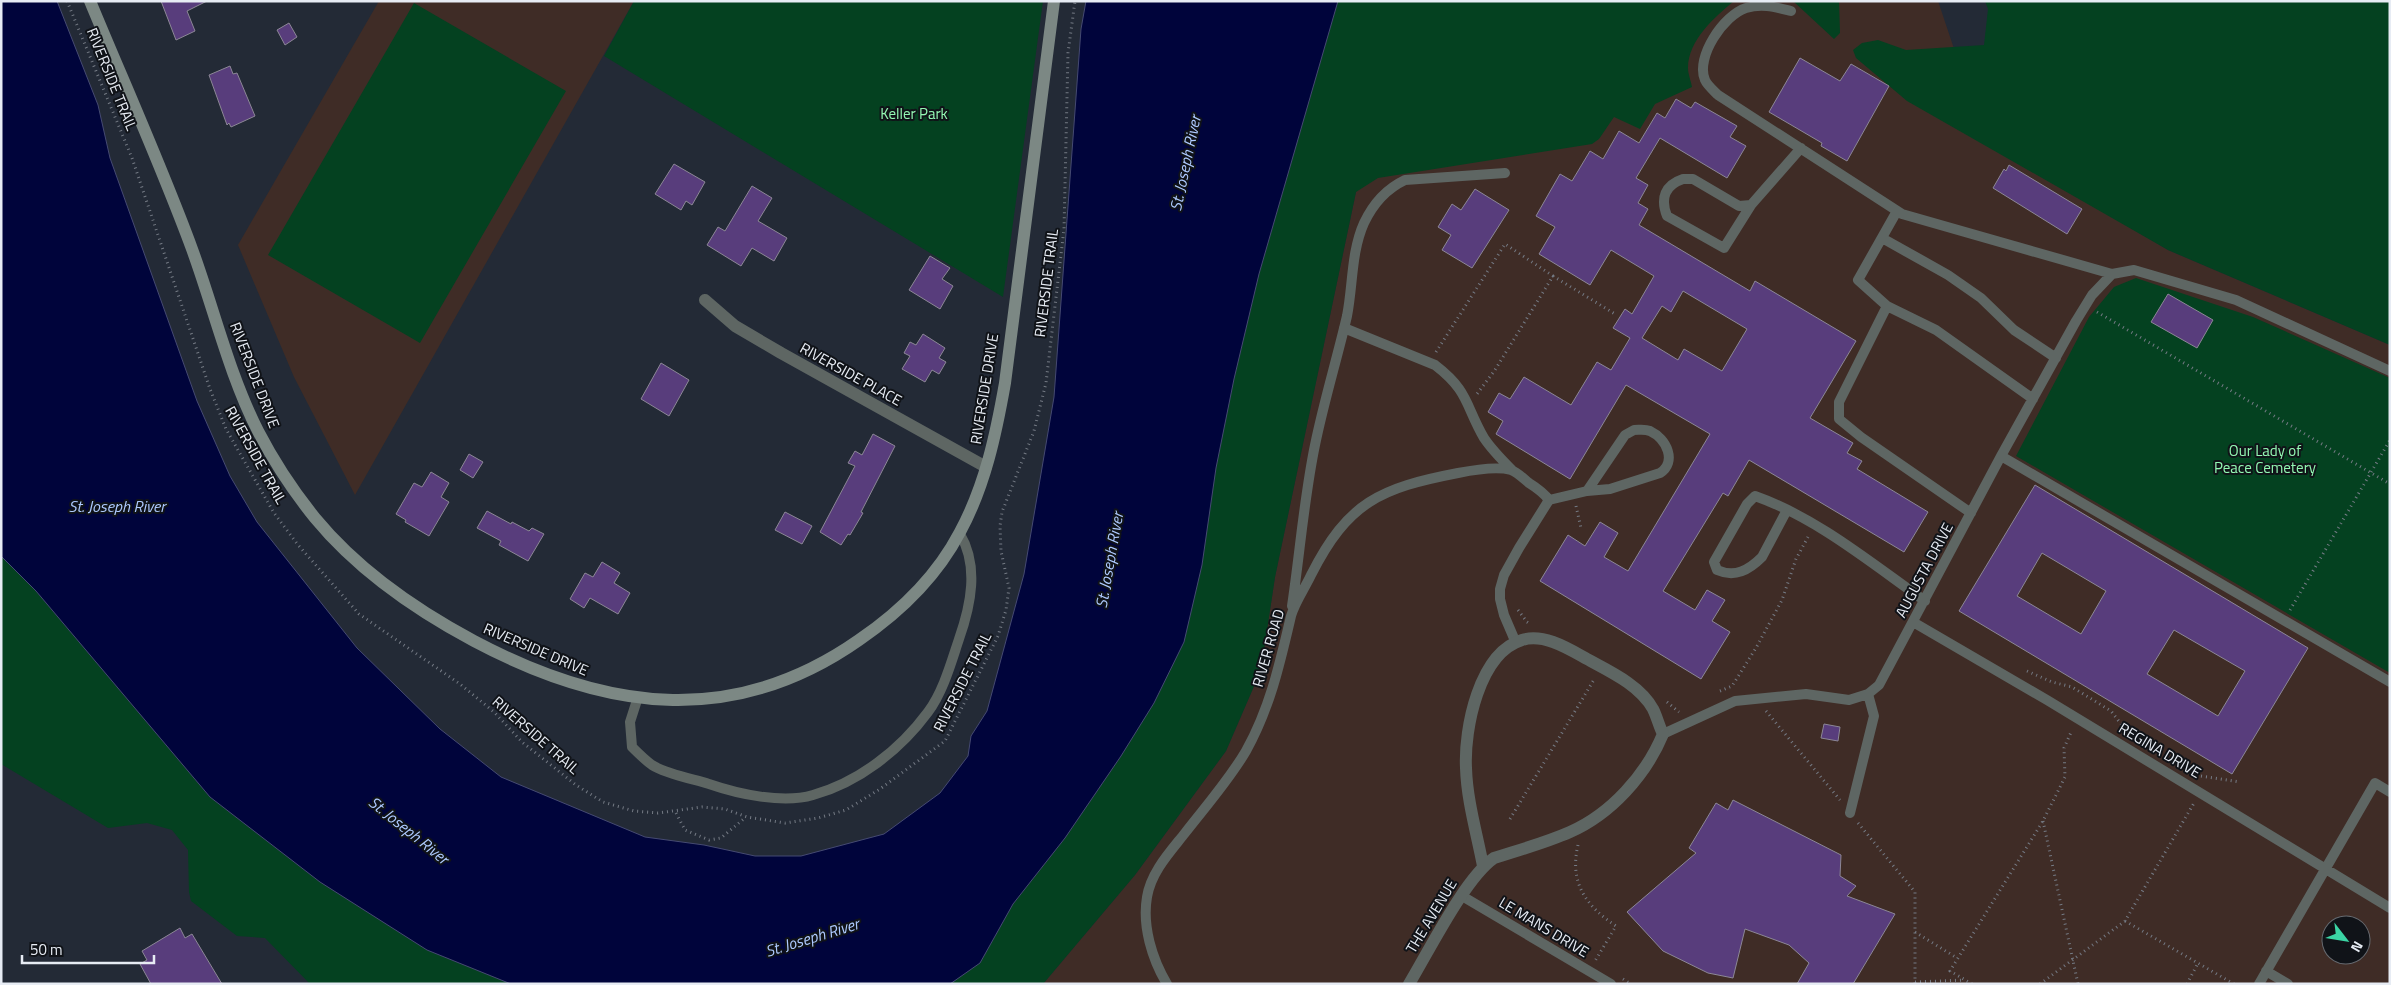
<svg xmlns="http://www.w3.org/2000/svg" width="2391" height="985" font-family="'Titillium Web',sans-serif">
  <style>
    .education { fill: #3f2c26; fill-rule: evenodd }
    .green { fill: #044120 }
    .water { fill: #00043b; stroke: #454a72 }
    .building { fill: #583d7c; stroke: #8c8796; fill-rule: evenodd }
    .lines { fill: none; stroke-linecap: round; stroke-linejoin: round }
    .path { stroke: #757b85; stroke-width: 3; stroke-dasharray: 1 4; stroke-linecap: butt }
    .lane { stroke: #5e6663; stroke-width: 10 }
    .street { stroke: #5e6663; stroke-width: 12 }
    .secondary { stroke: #7c8884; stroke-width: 12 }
    .labels { text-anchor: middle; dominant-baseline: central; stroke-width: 4; stroke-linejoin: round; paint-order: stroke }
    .street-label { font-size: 15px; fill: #e7ecf4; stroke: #101318 }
    .park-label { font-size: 15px; fill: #93f8b3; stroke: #101318 }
    .water-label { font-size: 16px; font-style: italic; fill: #aecaff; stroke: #101318 }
  </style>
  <rect width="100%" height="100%" fill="#232a36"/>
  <path class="education" d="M 379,1 L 634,1 L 355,495 L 294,377 L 238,245 Z
    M 1655,1 L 1938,1 L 1985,141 L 2168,250 L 2390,345 L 2390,984 L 1043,984 L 1135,875 L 1226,751 L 1261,670 L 1275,577 L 1356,192 L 1381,91 ZM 2331,925 L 2361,925 L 2361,955 L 2331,955 Z"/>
  <path class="green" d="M 634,1 L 1043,1 L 1003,297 L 604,56 Z
    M 1338,1 L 1734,1 C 1715,17 1688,40 1688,68 C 1688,74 1691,81 1692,87 L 1655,104 L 1640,129 L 1614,117 L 1599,139 L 1592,144 L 1378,178 L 1356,192 L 1275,577 L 1261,670 L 1226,751 L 1135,875 L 1043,984 L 950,984 L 980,963 L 1013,904 L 1065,838 L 1121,756 L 1216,468 L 1234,379 L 1259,274 Z
    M 1793,1 L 1839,1 L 1840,33 L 1834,39 Z
    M 1985,1 L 2390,1 L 2390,345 L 2168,250 L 1907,101 L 1856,58 L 1853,50 L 1862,43 L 1878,40 L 1906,50 L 1984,45 L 1988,9 Z
    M 414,3 L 566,91 L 420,343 L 268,255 Z
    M 2136,278 L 2253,317 L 2390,378 L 2390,673 L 2016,456 L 2089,317 L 2114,287 Z
    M 1,556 L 36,591 L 210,797 L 320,882 L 427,950 L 511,984 L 310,984 L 265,938 L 237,936 L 191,901 L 189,892 L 188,850 L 172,830 L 147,823 L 108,828 L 1,764 Z"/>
  <path class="water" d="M 1,1 L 57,1 L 98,105 L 110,158 L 197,401 L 230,476 L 257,522 L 357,648 L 440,729 L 501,777 L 645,837 L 704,845 L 755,856 L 801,856 L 884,834 L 940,793 L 968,756 L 971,736 L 987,711 L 1024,574 L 1054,397 L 1081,29 L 1086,1 L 1338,1 L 1259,274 L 1234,379 L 1216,468 L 1202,565 L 1184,642 L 1154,703 L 1121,756 L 1065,838 L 1013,904 L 980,963 L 950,984 L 511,984 L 427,950 L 320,882 L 210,797 L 36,591 L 1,556 Z"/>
  <path class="building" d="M 161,1 L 207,1 L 187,11 L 195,31 L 176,40 Z
    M 289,23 L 297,37 L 285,45 L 277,30 Z
    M 1800,58 L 1840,81 L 1851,64 L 1889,86 L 1847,161 L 1821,146 L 1822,143 L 1769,112 Z
    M 230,66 L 233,74 L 237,73 L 255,116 L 231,127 L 229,123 L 227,125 L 209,75 Z
    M 1676,99 L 1691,108 L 1695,102 L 1737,126 L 1730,137 L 1746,146 L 1727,178 L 1660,138 L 1636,178 L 1648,185 L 1638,203 L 1648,209 L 1639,225 L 1750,291 L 1755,281 L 1856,341 L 1810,418 L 1853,443 L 1847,453 L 1862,461 L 1857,469 L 1928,512 L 1904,552 L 1749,460 L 1728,496 L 1723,493 L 1663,591 L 1695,610 L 1707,590 L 1725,600 L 1712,621 L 1730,632 L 1701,679 L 1540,581 L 1568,535 L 1585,546 L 1600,522 L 1618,533 L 1604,557 L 1628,571 L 1710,434 L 1626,385 L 1570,479 L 1496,434 L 1503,421 L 1488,412 L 1499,393 L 1510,399 L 1524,377 L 1571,405 L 1597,362 L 1611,370 L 1630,338 L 1613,328 L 1625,309 L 1632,314 L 1654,276 L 1611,250 L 1590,285 L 1539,254 L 1555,227 L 1536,216 L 1560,174 L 1572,181 L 1590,151 L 1603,159 L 1619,131 L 1639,143 L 1657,113 L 1665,118 ZM 1683,291 L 1747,329 L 1722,371 L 1684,349 L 1678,360 L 1642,338 L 1662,306 L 1671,312 Z
    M 674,164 L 705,182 L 692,205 L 686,201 L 681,210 L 655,194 Z
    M 2009,165 L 2082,209 L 2067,234 L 1993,188 L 2004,169 L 2006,171 Z
    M 752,186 L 772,198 L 758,221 L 787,238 L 774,261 L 752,248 L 741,266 L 707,245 L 718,227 L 725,231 Z
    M 1475,189 L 1509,210 L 1472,268 L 1442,250 L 1451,235 L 1438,227 L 1452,204 L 1461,210 Z
    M 930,256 L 950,268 L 942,279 L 953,286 L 940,309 L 909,290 Z
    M 2168,294 L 2213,320 L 2197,348 L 2151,322 Z
    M 923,334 L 945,348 L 939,358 L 946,362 L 939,374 L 932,370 L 925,382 L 902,369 L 910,356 L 904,353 L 910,342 L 916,345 Z
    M 661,363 L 689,380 L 669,416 L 641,399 Z
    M 873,434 L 895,446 L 861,512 L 863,513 L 850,535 L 848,534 L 841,545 L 820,532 L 855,466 L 848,463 L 855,451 L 862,455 Z
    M 469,454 L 483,462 L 473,478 L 460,470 Z
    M 431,472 L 449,483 L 441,497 L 449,502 L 429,536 L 405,522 L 406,520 L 396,514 L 414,483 L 422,487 Z
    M 2035,485 L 2308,648 L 2232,774 L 1959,611 ZM 2042,553 L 2106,591 L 2081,634 L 2017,596 ZM 2174,630 L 2245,671 L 2218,716 L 2147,674 Z
    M 487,511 L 511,524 L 512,522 L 529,531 L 532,528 L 544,534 L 528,561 L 499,545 L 501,541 L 477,528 Z
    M 785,512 L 812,526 L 802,544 L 775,530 Z
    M 602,562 L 620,573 L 614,583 L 630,593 L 618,614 L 590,598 L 584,608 L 570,599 L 585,573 L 593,577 Z
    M 1824,724 L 1840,727 L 1838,741 L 1821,738 Z
    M 1733,800 L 1841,855 L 1840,876 L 1856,886 L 1847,896 L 1895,914 L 1853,984 L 1797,984 L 1809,963 L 1789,945 L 1745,929 L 1733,978 L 1708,973 L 1663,951 L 1627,912 L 1696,853 L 1689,848 L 1716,803 L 1728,810 Z
    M 180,928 L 185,938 L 192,934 L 222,984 L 151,984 L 140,964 L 147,960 L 142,951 Z"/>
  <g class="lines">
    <path class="path" d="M 67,1 L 132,158 L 210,389 L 226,429 L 274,513 L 298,545 L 359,614 L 460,684 L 494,712 L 522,742 L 576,785 L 603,802 L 634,811 L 658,813 L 702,807 L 725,809 L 747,817 L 785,823 L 818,818 L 846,810 L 880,789 L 945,741 L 998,636 L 1006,610 L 1009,588 L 1001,551 L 1000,526 L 1002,512 L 1034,431 L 1046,383 L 1064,229 L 1068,53 L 1075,1
      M 1553,276 L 1615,314
      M 2097,312 L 2390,484
      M 1436,352 L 1505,244 L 1553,276 L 1495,370 L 1477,394
      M 1576,506 L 1581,528
      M 1518,610 L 1527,622 L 1530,624
      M 2290,610 L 2390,440
      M 2027,671 L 2052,682 L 2072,687 L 2111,711 L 2121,724 L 2137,730 L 2160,751
      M 1720,691 L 1732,686 L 1756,648 L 1782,600 L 1796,559 L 1808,537
      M 1667,702 L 1679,712
      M 1766,711 L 1840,800
      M 2201,776 L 2240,782
      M 676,813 L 685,830 L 709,840 L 721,838 L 746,817
      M 1510,819 L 1595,678
      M 2043,821 L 2078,984
      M 1858,823 L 1915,892 L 1915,984
      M 1578,845 C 1569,883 1586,906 1616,926 L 1595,961
      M 2125,921 L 2234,984
      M 1915,932 L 1957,958
      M 1623,979 L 1631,984
      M 1915,982 L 1965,980
      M 1972,984 L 1950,971 L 2043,821 L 2065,777 L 2064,748 L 2072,730
      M 2040,984 L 2125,921 L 2194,803
      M 2187,984 L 2198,963"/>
    <path class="lane" d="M 1791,11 C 1775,7 1762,3 1746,8 C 1724,15 1695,57 1705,80 C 1707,85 1714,91 1718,95 L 1902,214 L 2112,274 L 2134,270 L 2236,300 L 2390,371
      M 1683,179 L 1693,179 L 1739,206 L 1751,205 L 1724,248 L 1667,216 C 1660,198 1665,185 1683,179 Z
      M 1751,205 L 1801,148
      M 1897,211 L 1858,280 L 1887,306 L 1839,402 L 1839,419 L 1861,437 L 1971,513
      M 1882,238 L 1948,275 L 1981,298 L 2014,330 L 2056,358
      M 1887,306 L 1936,330 L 2033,399
      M 1344,328 L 1435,365 C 1469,391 1465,405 1484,438 C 1492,450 1502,460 1512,470
      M 1634,430 C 1640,430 1645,429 1650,431 C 1667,439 1677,462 1660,473 L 1610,489 L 1587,491 L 1625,435 Z
      M 2001,456 L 2390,682
      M 1787,510 L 1762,557 C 1749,570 1735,578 1717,570 L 1714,562 L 1747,504 L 1755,496 C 1817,518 1871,563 1925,601
      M 1292,606 C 1300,552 1304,498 1315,445 C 1324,401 1337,359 1347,316 C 1353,286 1351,252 1364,223 C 1373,204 1386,189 1405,180 L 1505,173
      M 1913,622 L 2047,700 L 2390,908
      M 1516,643 L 1504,615 L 1500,599 L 1500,589 L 1504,575 L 1519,548 L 1549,500 L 1587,491
      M 638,697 L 630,722 L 632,747 C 638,753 645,760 652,765 C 666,774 693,779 709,784 C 738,794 783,804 813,795 C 859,782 900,750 928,712 C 943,692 951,663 959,639 C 971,605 979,566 960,534
      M 1663,734 L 1735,701 L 1806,694 L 1849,700 L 1868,694 L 1879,685 L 2001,456 L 2076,321 L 2092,295 L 2112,274
      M 1850,813 L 1874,716 L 1868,694
      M 1462,896 L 1611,984
      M 2266,971 L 2288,984
      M 1167,984 C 1152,959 1142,926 1147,897 C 1151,872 1170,852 1185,833 C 1206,806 1229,780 1246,751 C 1270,708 1280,663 1291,616 C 1295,602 1305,588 1311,575 C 1348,502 1380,488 1458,473 C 1473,470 1496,466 1511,470 C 1517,472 1524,479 1529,483 C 1537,488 1544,493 1549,500
      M 2259,984 L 2375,783 L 2390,792"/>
    <path class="street" d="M 705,300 L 735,326 L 781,353 L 986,467
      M 1409,984 C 1429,951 1465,878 1494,858 C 1519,850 1545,843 1570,832 C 1611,814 1646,775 1663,734 C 1659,726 1657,717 1653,709 C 1640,685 1609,671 1587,659 C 1569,649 1544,633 1522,640 C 1479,653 1464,729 1466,768 C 1467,801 1477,834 1483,866"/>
    <path class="secondary" d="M 90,1 C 124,83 161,165 192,249 C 214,309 229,374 258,431 C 274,462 294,492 315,518 C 357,569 416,610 474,641 C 604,710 732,729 859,640 C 900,612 937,576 960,532 C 985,486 996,434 1005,383 L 1054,1"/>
  </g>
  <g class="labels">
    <g class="street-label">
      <text transform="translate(112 79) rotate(68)">RIVERSIDE TRAIL</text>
      <text transform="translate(1046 283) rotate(-83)">RIVERSIDE TRAIL</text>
      <text transform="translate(851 374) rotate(29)">RIVERSIDE PLACE</text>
      <text transform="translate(255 375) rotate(69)">RIVERSIDE DRIVE</text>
      <text transform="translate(984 389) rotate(-81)">RIVERSIDE DRIVE</text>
      <text transform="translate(256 455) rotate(61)">RIVERSIDE TRAIL</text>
      <text transform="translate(1924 570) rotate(-62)">AUGUSTA DRIVE</text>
      <text transform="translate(1268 648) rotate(-74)">RIVER ROAD</text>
      <text transform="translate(536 649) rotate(23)">RIVERSIDE DRIVE</text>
      <text transform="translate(962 682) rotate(-63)">RIVERSIDE TRAIL</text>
      <text transform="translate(536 735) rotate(41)">RIVERSIDE TRAIL</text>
      <text transform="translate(2160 750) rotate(31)">REGINA DRIVE</text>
      <text transform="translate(1431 916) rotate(-59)">THE AVENUE</text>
      <text transform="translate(1544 927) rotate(31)">LE MANS DRIVE</text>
    </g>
    <g class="park-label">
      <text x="914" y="113">Keller Park</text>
      <text x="2265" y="450">Our Lady of<tspan x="2265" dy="17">Peace Cemetery</tspan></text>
    </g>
    <g class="water-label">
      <text transform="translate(1185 163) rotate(-78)">St. Joseph River</text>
      <text x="117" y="506">St. Joseph River</text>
      <text transform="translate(1109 560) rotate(-80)">St. Joseph River</text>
      <text transform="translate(409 830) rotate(39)">St. Joseph River</text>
      <text transform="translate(812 937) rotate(-17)">St. Joseph River</text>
    </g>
  </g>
  <rect width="2391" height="985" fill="none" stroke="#e7ecf4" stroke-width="5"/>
  <g transform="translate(2346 940) rotate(121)"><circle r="24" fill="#101318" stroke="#666a70"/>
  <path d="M0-4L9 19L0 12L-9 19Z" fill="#3bd4a4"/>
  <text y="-8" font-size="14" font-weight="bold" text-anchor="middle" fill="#e7ecf4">N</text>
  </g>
  <path d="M22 955v8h132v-8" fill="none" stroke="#e7ecf4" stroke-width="2.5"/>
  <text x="30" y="955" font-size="15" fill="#e7ecf4" stroke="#101318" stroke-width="4" paint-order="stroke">50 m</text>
</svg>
